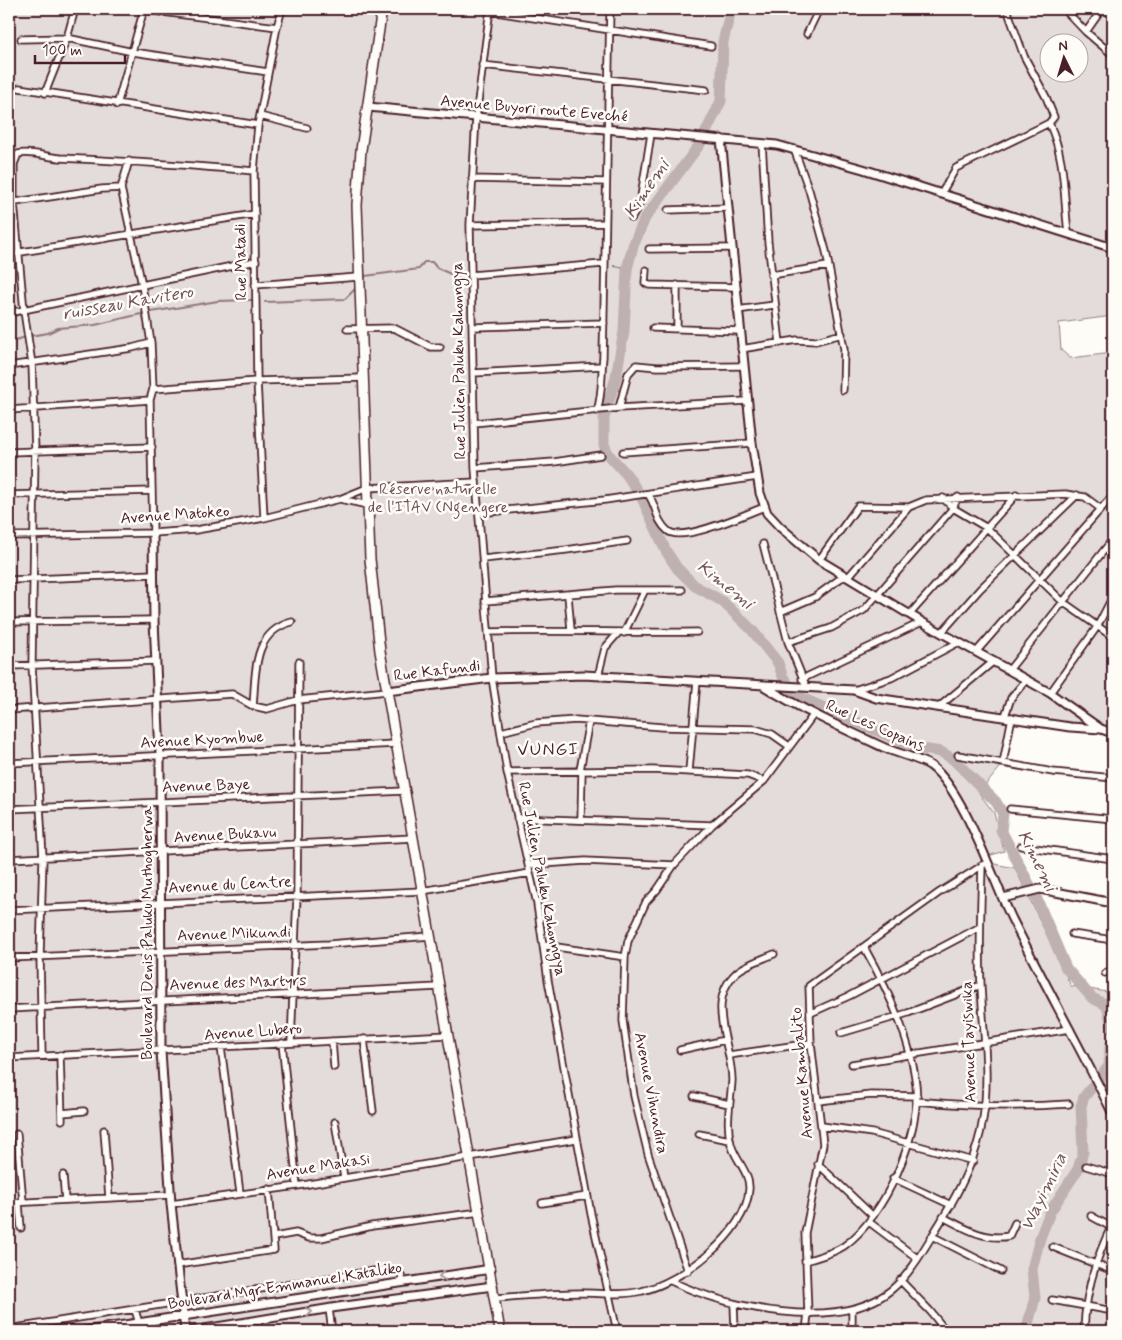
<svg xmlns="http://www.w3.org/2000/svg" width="1122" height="1340" font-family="Mynerve,sans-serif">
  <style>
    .green { fill: #e3dcda; stroke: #967e82; fill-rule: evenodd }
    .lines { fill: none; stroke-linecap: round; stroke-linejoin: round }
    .stream { stroke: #91777b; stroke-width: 2 }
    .river { stroke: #c0b1b1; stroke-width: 11 }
    .minor-casing { stroke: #4a1f2b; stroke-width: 9 }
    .tertiary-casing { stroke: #4a1f2b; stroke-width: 11 }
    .trunk-casing { stroke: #4a1f2b; stroke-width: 12 }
    .minor { stroke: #fdfcf7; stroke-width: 5.5 }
    .tertiary { stroke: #fdfcf7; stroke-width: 7 }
    .trunk { stroke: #fdfcf7; stroke-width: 9 }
    .oneway { stroke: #ac999b }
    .labels { text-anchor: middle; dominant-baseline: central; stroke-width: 5; stroke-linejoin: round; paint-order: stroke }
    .street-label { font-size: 16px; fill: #4a1f2b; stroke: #fdfcf7 }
    .park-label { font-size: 16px; fill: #704e57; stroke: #fdfcf7 }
    .water-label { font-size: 18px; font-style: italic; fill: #73525a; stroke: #fdfcf7 }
    .neighbourhood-label { font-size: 18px; letter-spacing: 1px; fill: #4a1f2b; stroke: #fdfcf7 }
  </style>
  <rect width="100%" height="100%" fill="#fdfcf7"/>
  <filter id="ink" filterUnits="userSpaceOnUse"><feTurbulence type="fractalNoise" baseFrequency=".02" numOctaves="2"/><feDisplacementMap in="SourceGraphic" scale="10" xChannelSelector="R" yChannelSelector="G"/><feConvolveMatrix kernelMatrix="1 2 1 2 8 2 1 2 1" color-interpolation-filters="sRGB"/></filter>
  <g filter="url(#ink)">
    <path class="green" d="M 9,9 L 1113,9 L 1113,316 L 1059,323 L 1061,350 L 1070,358 L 1113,353 L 1113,727 L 1068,724 L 1011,714 L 1003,764 L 979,793 L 994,813 L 1004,851 L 982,858 L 984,862 L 1015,868 L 1071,986 L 1113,993 L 1113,1331 L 9,1331 ZM 1050,42 L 1080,42 L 1080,72 L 1050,72 Z"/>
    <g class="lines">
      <path class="stream" d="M 614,266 L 627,268
        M 364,283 L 365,276 L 419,269 L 424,262 L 432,262 L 437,268 L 460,278
        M 265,302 L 345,299 L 355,289
        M 30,336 L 48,333 L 58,328 L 95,325 L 145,313 L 218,301 L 252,300
        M 9,342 L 26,337"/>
      <path class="river" d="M 731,9 L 723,42 L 721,101 L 700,144 L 645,218 L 633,246 L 627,269 L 624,331 L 616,377 L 604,418 L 604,445 L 609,455 L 627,475 L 642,498 L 666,551 L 677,568 L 695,586 L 722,601 L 752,630 L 778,663 L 783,677 L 795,695 L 916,748 L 941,752 L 953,759 L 996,802 L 1003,814 L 1001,830 L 1036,897 L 1066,968 L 1092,998 L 1113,1008
        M 1106,1003 L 1113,1029
        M 1026,1331 L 1035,1298 L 1032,1269 L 1040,1238 L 1050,1212 L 1078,1169 L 1083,1152 L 1081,1106 L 1084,1097 L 1109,1066 L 1110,1046 L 1113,1042"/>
      <g class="minor-casing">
        <path id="minor" d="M 139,9 L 277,27
          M 490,9 L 476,117 L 470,225 L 475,468 L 492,678 L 507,772 L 537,904 L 548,980 L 591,1214 L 617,1331
          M 1064,9 L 1086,32 L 1113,55
          M 490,11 L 711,46
          M 1086,32 L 1102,9
          M 807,34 L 819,9
          M 21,39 L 67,38 L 133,52 L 268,72
          M 482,65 L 706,90
          M 19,88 L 258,125
          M 45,93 L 67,38 L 75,9
          M 117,105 L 144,9
          M 260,116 L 307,128
          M 1049,123 C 1066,159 1063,193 1068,232
          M 762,143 L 768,242 L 780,343
          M 794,149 L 809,190 L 826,251 L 844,349 L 843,390
          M 129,161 L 121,188 L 142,285 L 151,343 L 153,389 L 150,400 L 153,533
          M 472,179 L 606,182
          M 941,194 L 956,168 L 1037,129 L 1049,123 L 1054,117 L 1046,97 L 1024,56 L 1007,9
          M 9,203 L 102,189 L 121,188
          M 668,210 L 728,208
          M 632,218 L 640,203 L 651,134
          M 470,225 L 604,223
          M 649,249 L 732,248
          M 9,254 L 255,214
          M 646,270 L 645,283 L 649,285 L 736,287
          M 471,275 L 603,264
          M 771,275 L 828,266
          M 255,285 L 358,277
          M 737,310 L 774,305
          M 9,313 L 256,261
          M 473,327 L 604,323
          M 653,328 L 739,331
          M 347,329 L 394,328 L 431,347 L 440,347
          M 677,329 L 677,285
          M 741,349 L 797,340 L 816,341 L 842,334
          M 9,366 L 132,348 L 151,343
          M 473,373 L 601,366
          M 153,389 L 257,381 L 363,378
          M 619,408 L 628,374 L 636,365 L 657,367 L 743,366
          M 9,410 L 150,400
          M 597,411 C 603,393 601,375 603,357 L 610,9
          M 474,423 L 619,408 L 747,401
          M 9,452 L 152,447
          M 623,452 L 752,443
          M 475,468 L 554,462 L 601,455
          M 648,494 C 657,506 655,520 668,531 C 682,543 746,514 764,507
          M 9,495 L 152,491
          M 943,498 L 953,508 L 987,528 L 1063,602 L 1113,637
          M 340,499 L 368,505
          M 479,513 L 605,500 L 757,477
          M 264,518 L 257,381 L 254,171 L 258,125 L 277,27 L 282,9
          M 9,536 L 153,533 L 196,530 L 264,518 L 340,499 L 367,488 L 476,482
          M 763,544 L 788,642 L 806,686
          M 483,559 L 566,550 L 627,541
          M 819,560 L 858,506 L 909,507
          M 9,580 L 154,574
          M 568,595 L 571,630
          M 485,601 L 616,590 L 682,590
          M 780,612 L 815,597 L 841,578 L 849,576 L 909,507 L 926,500 L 1065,494 L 1085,497 L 1101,509
          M 910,614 L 1016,495
          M 9,622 L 154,620
          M 488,632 C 558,630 627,633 697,632
          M 942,632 L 980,589 L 1077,495
          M 624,633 L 645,590
          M 788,642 L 831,628 L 864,610 L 953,508 L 958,497
          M 977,651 L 1113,495
          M 9,666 L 156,661
          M 1009,670 L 1113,539
          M 598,676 L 605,648 L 619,632
          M 802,679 L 922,622
          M 854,690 L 891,678 L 959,642
          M 1050,693 L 1097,627 L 1113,596
          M 253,706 C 256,673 252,632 292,622
          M 940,706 L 994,661
          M 9,710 L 232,694 L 253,706 L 267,709 L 298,700 L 387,691
          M 1005,716 L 1011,698 L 1026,680
          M 501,732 L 536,723 L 576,720 L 662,727 L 755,729 L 772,734 L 789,746
          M 958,755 L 1053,772 L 1113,778
          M 9,763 L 396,744
          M 1003,763 L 1012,717
          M 580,770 L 589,721
          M 689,771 L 697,681
          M 507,772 L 653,770 L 748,775 L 764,781
          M 9,809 L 404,791
          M 1010,809 L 1113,819
          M 517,818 L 712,825
          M 581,819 L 582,770
          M 1021,846 L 1113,859
          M 9,859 L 413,838
          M 529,865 L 585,861 L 674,865
          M 9,910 L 422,891 L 530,873
          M 1072,934 L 1113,940
          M 543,945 L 625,957
          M 9,958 L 329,944 L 430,936
          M 1105,973 L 1113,970
          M 9,1009 L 438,987
          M 811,1013 L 849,996 L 980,927
          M 841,1033 L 908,1013 L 981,985
          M 364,1039 L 373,1111
          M 332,1041 L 334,1067
          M 282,1043 L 297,1186
          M 291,1043 L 297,896 L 299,662
          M 221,1047 L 240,1193
          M 680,1050 L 725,1040
          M 42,1055 L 40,956 L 43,858 L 32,665 L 35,451 L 32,364 L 24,311 L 14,202 L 14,164 L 18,154 C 31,151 46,157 60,158 C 125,161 189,165 254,171
          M 60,1055 L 62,1120
          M 729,1055 L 811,1043
          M 9,1058 L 448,1035
          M 852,1064 L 1070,1029
          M 694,1096 L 729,1104
          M 1105,1097 L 1113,1094
          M 818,1101 L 871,1095 L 917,1096
          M 916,1101 C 967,1106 1017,1108 1069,1104
          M 62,1113 L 84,1111
          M 335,1122 L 344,1178
          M 822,1126 L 872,1133 L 973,1161
          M 104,1130 L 109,1198
          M 17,1134 L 23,1202
          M 699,1134 L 730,1140
          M 818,1164 L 873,1216
          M 1086,1166 L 1113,1174
          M 63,1175 L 65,1200
          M 893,1178 L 951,1205
          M 9,1203 L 170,1195
          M 19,1203 L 21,1228
          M 542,1203 L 587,1196
          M 171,1204 L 297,1186 L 576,1139
          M 1091,1216 L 1111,1227
          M 943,1217 C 964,1228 985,1241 1009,1236 L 1015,1223
          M 869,1222 L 917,1258
          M 932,1236 L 1001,1271
          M 274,1237 L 296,1233 L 309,1238 L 321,1238 L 372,1226 L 480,1212
          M 1053,1247 L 1113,1271
          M 805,1261 C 818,1257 832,1254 844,1246 C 885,1217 921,1134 916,1085 C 911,1038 887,988 864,947
          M 177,1265 L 274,1250 L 269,1189
          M 688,1271 L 648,1154 L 634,1096 L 623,1021 L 625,957 L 628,941 L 646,902 L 657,890 L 674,865 L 712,825 L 764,781 L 814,714
          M 900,1280 L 930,1311 L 946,1331
          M 671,1281 C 726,1308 839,1333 891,1290 C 912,1273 926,1245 940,1223 C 960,1190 977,1157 983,1119 C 990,1078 983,1028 981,986 C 979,946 981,905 982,865
          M 495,1298 C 524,1296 553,1293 582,1293 C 602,1293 622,1296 642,1291 C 682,1282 747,1233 749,1189 C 750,1172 735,1160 731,1144 C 725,1122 731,1102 732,1080 C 732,1044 704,1002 737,972 C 746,964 763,959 774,954
          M 1052,1300 L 1113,1311
          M 734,1304 L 735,1331
          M 329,1309 L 332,1331
          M 135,1310 L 139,1323
          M 9,1329 L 374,1271 L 390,1269 L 400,1273 L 403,1281
          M 806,1331 L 808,1313 L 805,1233 L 823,1144 L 811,1043 L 809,986 L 940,892 L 983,865
          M 852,1331 L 852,1309
          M 1084,1331 C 1085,1293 1096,1257 1113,1223"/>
      </g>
      <g class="tertiary-casing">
        <path id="tertiary" d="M 368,107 L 777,145 L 863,169 L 1113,248
          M 721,139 L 752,443 L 760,493 L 767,513 L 780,527 L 819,560 L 922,622 L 1050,693 L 1101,729
          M 153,533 L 154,620 L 160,755 L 161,1051 L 171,1204 L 185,1331
          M 764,686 C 802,710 844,729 885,748 C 897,753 923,760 931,766 C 964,791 993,880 1012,919 C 1045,985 1081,1049 1113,1114
          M 387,691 L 492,678 L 583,675 L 854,690 L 876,698 L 1070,727 L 1101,729 L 1113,733
          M 1112,732 L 1113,742
          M 1003,898 L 1040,889 L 1113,903
          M 85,1331 L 491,1269
          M 192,1331 L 338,1307 L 493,1286"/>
      </g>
      <g class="trunk-casing">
        <path id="trunk" d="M 382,9 L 361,150 L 357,205 L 370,559 L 380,651 L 500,1331"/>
      </g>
      <use href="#minor" class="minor"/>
      <use href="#tertiary" class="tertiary"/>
      <use href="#trunk" class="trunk"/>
    </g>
    <defs><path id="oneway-chevron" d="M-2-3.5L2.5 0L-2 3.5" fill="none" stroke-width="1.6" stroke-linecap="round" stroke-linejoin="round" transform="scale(1.25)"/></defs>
    <g class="oneway">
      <use href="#oneway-chevron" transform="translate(442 1276) rotate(172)"/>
      <use href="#oneway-chevron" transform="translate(309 1312) rotate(-9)"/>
    </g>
  </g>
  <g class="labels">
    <g class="street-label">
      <text transform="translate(534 109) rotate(5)">Avenue Buyori route Eveché</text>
      <text transform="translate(241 262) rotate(-91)">Rue Matadi</text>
      <text transform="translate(459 361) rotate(-91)">Rue Julien Paluku Kahonngya</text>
      <text transform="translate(175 515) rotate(-4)">Avenue Matokeo</text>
      <text transform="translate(437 671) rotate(-7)">Rue Kafundi</text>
      <text transform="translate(875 726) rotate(24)">Rue Les Copains</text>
      <text transform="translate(202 740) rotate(-3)">Avenue Kyombwe</text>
      <text transform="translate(206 786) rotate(-2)">Avenue Baye</text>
      <text transform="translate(225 835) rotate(-3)">Avenue Bukavu</text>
      <text transform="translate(542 879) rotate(79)">Rue Julien Paluku Kahonngya</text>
      <text transform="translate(230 885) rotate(-3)">Avenue du Centre</text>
      <text transform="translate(147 933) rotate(-90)">Boulevard Denis Paluku Muthogherwa</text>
      <text transform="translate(234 934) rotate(-2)">Avenue Mikundi</text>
      <text transform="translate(238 983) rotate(-2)">Avenue des Martyrs</text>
      <text transform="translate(253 1032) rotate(-4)">Avenue Lubero</text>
      <text transform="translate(969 1042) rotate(-92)">Avenue Tayiswika</text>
      <text transform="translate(802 1073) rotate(-95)">Avenue Kambalito</text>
      <text transform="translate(651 1093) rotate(79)">Avenue Vihundira</text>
      <text transform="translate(318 1167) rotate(-9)">Avenue Makasi</text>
      <text transform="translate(285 1286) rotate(-9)">Boulevard Mgr Emmanuel Kataliko</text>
    </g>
    <g class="park-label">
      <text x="438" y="489">Réserve naturelle<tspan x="438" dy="18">de l'ITAV (Ngengere</tspan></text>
    </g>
    <g class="water-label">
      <text transform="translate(647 189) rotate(-56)">Kimemi</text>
      <text transform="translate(128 303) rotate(-10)">ruisseau Kavitero</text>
      <text transform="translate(725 585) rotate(39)">Kimemi</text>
      <text transform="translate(1037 861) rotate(63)">Kimemi</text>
      <text transform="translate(1044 1192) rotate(-64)">Wayimiria</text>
    </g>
    <g class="neighbourhood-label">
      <text x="548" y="750">VUNGI</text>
    </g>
  </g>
  <rect width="1122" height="1340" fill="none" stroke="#fdfcf7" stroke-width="30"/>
  <rect x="15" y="15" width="1092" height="1310" fill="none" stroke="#4a1f2b" stroke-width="2" filter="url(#ink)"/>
  <g transform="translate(1064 58) rotate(355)"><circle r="24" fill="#fdfcf7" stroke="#b5a4a5"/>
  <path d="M0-4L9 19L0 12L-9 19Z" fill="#4a1f2b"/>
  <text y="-8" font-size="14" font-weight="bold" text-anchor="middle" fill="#4a1f2b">N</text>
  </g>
  <path d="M35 55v8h90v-8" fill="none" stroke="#4a1f2b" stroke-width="2.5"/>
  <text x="42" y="55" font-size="15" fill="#4a1f2b" stroke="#fdfcf7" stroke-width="4" paint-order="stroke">100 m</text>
</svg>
